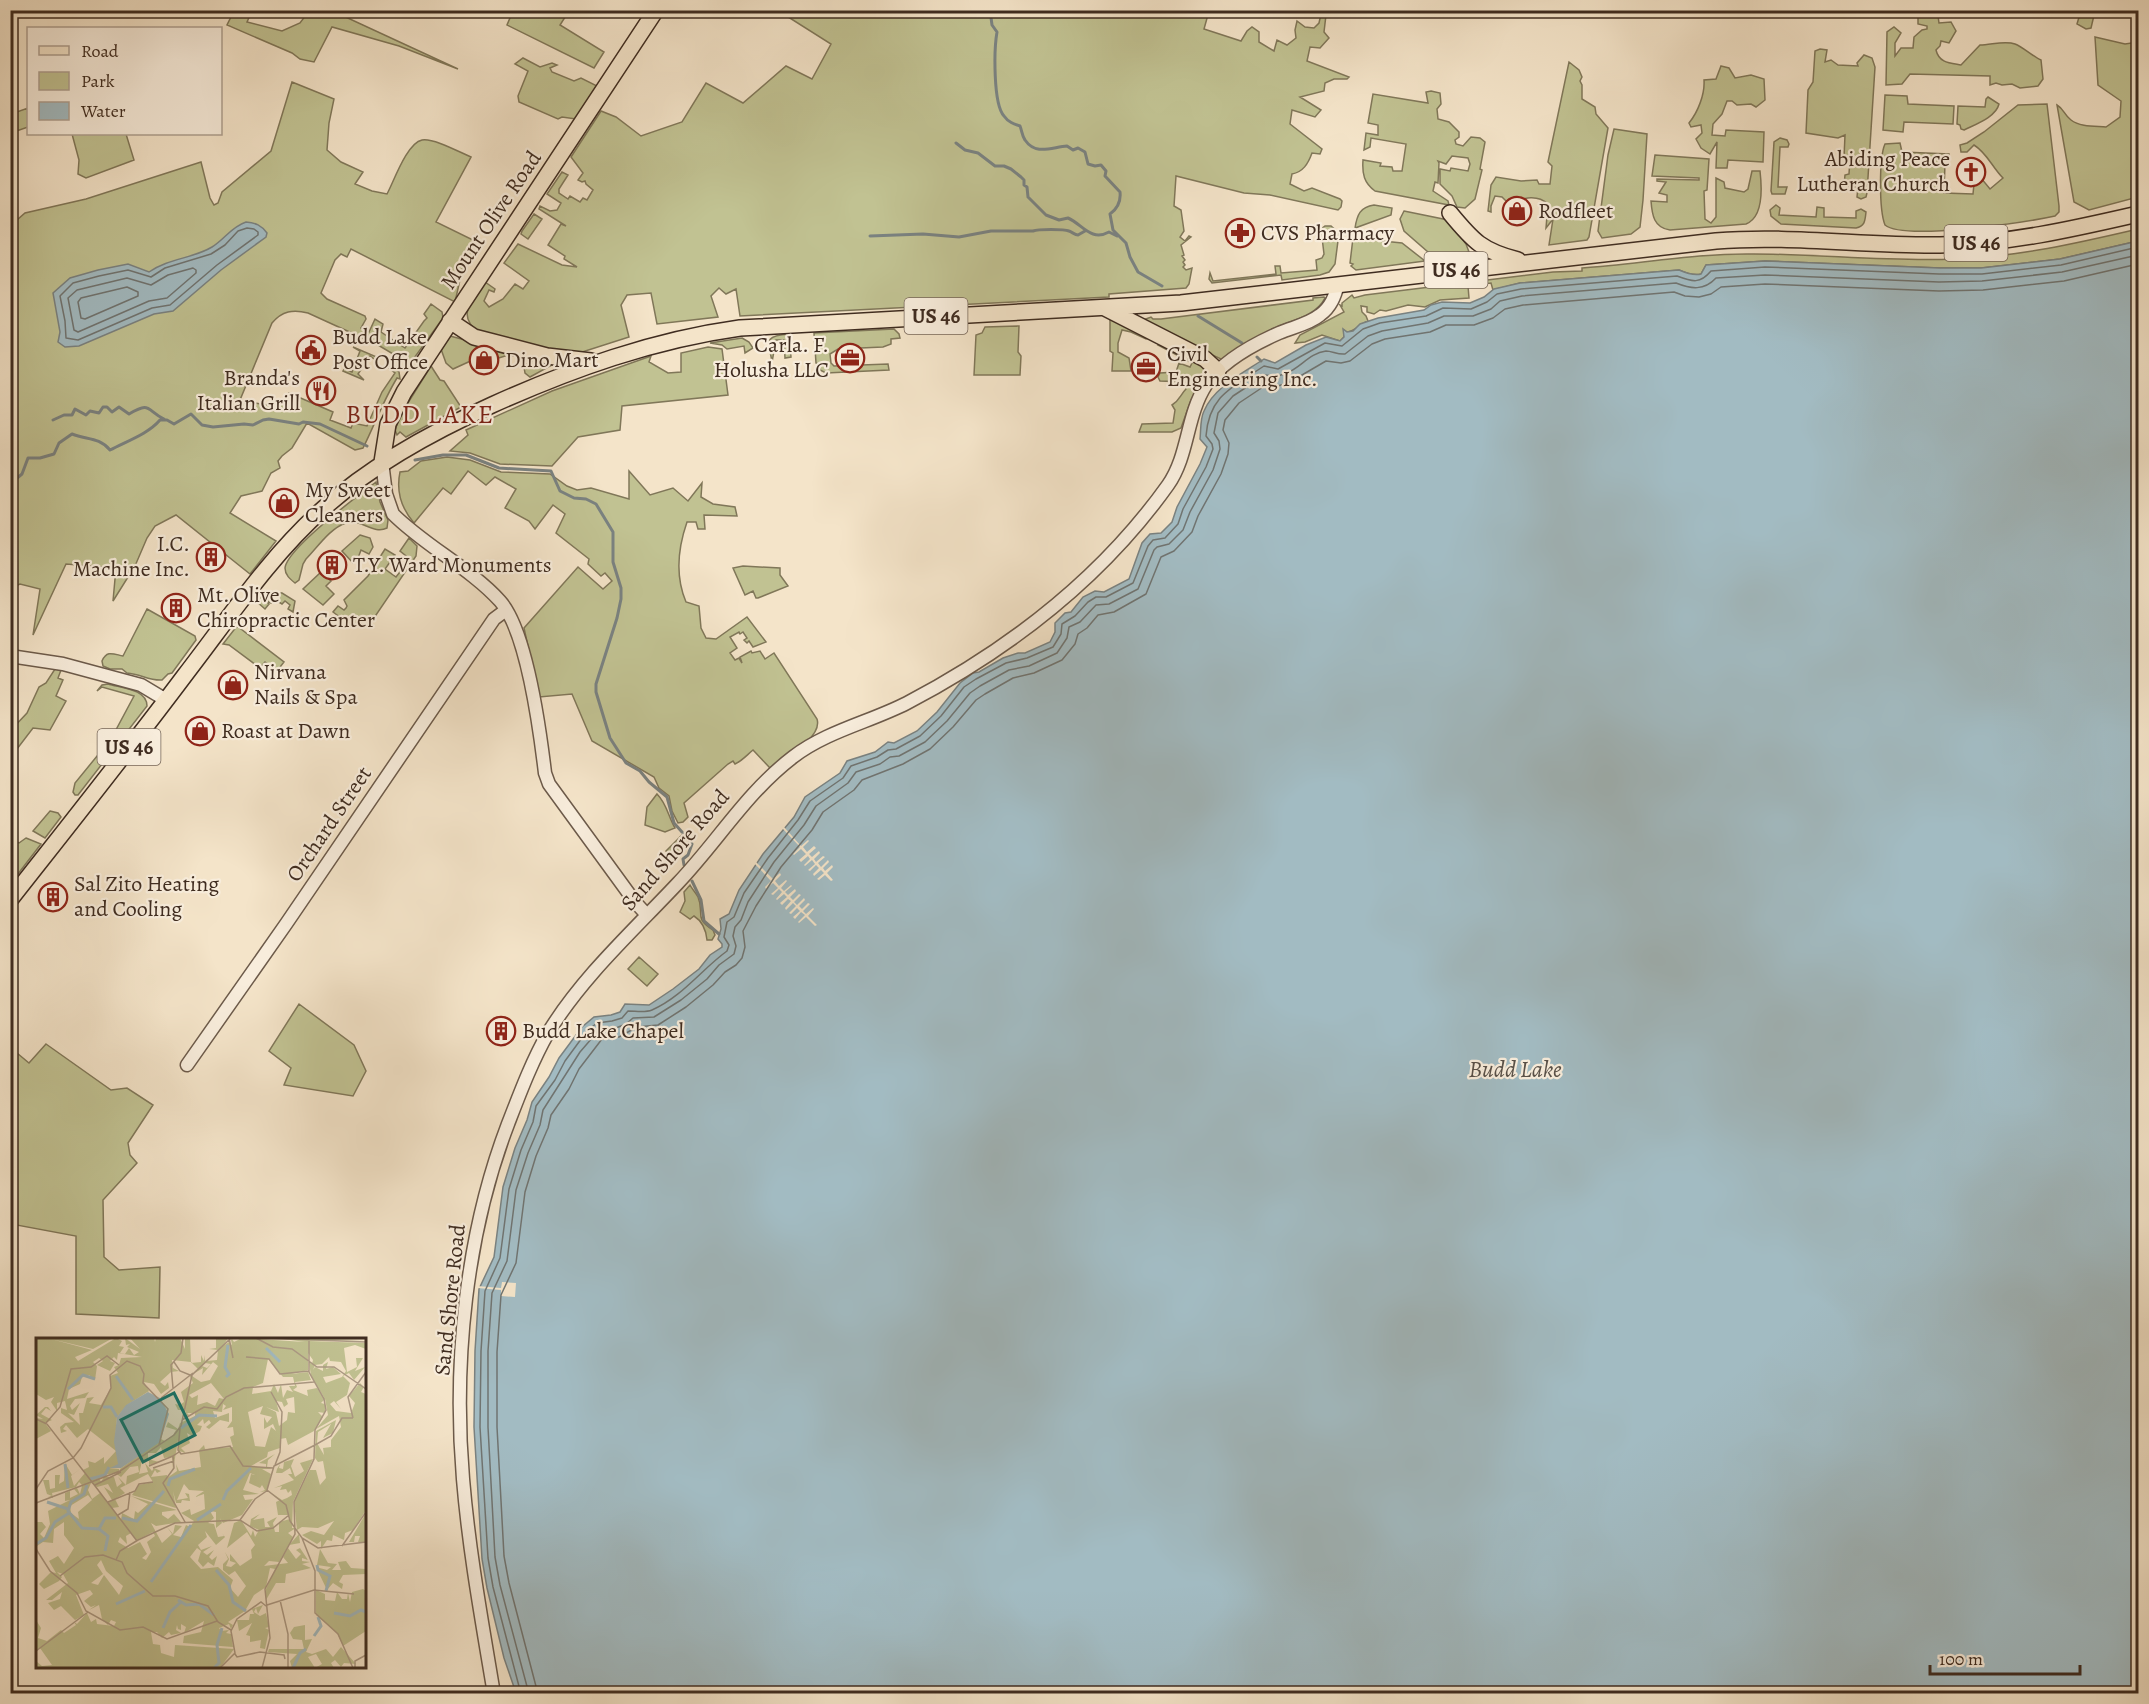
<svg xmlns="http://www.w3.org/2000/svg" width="2149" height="1704" font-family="Alegreya,serif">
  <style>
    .green { fill: #c1c292; stroke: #807759; stroke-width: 1.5 }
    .water { fill: #a2bbc2; stroke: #7a8281; stroke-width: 1.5 }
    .pier { fill: #f4e4c9 }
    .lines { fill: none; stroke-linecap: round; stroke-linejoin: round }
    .shore { stroke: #707471; stroke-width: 1.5 }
    .stream { stroke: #7a8281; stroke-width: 3 }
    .minor-casing { stroke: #6c5a4a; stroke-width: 15 }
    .major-casing { stroke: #3f2c20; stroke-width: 18 }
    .minor { stroke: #f8eddc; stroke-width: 12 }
    .major { stroke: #f4e4c9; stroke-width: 15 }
    .labels { text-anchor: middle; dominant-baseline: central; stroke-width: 4.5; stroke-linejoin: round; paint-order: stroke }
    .shield { fill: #f8eddc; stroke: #766658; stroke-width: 1.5 }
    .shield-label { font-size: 21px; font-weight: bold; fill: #3f2c20 }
    .poi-label { font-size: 22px; fill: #3f2c20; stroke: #f8eddc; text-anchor: start }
    .street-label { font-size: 22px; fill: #3f2c20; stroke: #f8eddc }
    .water-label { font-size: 24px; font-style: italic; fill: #585048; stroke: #f8eddc }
    .quarter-label { font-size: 26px; letter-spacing: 1.5px; fill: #7a1f14; stroke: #f8eddc }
    .inset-river { fill: none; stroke: #a2bbc2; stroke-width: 3 }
    .inset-road { fill: none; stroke: #ac9a85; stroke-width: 1.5 }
    .view { fill: #0f766e; fill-opacity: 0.15; stroke: #0f766e; stroke-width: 3 }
    .inset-edge { fill: none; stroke: #3f2c20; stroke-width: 3 }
  </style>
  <rect width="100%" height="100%" fill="#f4e4c9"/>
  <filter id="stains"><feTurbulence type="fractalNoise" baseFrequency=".00333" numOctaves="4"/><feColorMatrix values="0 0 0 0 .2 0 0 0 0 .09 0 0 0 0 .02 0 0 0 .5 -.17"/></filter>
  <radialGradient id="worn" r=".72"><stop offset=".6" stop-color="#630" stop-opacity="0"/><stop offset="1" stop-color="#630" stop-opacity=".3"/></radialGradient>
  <path class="green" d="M 234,11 L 252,11 L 247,22 L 282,31 L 300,23 L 309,11 L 337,13 L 458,69 L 399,46 L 332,27 L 314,62 L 300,59 L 292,53 L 227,25 Z
    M 513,11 L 569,11 L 560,25 L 604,52 L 594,68 L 507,25 Z
    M 788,11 L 1209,11 L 1204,29 L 1241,41 L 1247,31 L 1252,27 L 1259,32 L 1259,42 L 1274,51 L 1277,40 L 1287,45 L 1296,38 L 1295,30 L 1297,21 L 1305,27 L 1314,28 L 1319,23 L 1321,14 L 1325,11 L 1326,15 L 1324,32 L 1329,38 L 1320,48 L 1310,47 L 1307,61 L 1349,77 L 1347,79 L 1334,79 L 1325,83 L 1324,91 L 1300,97 L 1321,110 L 1315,117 L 1292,110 L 1290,124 L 1322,149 L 1320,154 L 1312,153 C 1308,164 1303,172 1292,174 L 1290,184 L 1304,191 L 1312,188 L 1340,199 L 1342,201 L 1341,207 L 1338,210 L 1270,195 L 1244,193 L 1176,176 L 1174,206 L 1181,210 L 1184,231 L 1180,237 L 1185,241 L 1189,236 L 1191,237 L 1181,245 L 1184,255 L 1182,256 L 1185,260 L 1183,262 L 1185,265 L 1183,267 L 1186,270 L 1192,268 L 1189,284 L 1186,288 L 1109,294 L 1109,297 L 740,316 L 736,289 L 726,294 L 719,288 L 711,296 L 718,317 L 657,324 L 651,293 L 627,295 L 621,305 L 629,337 L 576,354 L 565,354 L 480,333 C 455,316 472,301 485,282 L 495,289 L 494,292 L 489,290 L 484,301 L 489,307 L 503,299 L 515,284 L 523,289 L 529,281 L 504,263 L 518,244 L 562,265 L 577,267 L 564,259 L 565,256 L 548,245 L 561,224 L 566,226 L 539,209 L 540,206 L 550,211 L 557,210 L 561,203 L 547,194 L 562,172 L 568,175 L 559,189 L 559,193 L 568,199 L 570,196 L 580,202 L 583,198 L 587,200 L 593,190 L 586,184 L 585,181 L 582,182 L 578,180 L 583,173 L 571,157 L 601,111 L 616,117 L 641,136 L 682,122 L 706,83 L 743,103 L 786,66 L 812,79 L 831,44 L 785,15 Z
    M 1913,11 L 1934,11 L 1938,16 L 1939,23 L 1951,22 L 1956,31 L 1949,43 L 1941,41 L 1940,46 L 1936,50 C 1939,63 1950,63 1961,65 L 1980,45 C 1991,45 2005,40 2015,44 C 2023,47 2032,56 2041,60 L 2043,79 L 2038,86 L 2020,88 L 2012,84 L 2002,85 L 1996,83 L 1990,85 L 1990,76 L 1910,74 L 1902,84 L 1886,85 L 1887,32 L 1894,27 L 1901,33 L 1895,43 L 1895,56 L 1901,48 L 1913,48 L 1914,37 L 1922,30 L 1927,29 L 1927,26 L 1918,24 L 1918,18 Z
    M 2073,11 L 2095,11 L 2091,28 L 2086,29 L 2077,24 L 2080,14 Z
    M 2095,37 L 2125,44 L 2138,42 L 2138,197 L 2089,210 L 2074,202 L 2057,105 C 2064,109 2064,115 2071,120 C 2080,127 2096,126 2106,127 L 2120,117 L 2121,101 L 2098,85 Z
    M 1820,49 L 1827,50 L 1825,62 L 1831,60 L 1838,65 L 1858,66 L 1857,63 L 1864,55 L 1872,58 L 1875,67 L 1867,193 L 1866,197 L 1861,199 L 1857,197 L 1858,187 L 1835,186 L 1844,185 L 1845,175 L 1849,174 L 1850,159 L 1844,158 L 1845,135 L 1838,138 L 1806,133 L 1808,90 L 1813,82 L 1815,51 Z
    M 523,58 L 540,67 L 552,63 L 557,65 L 550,68 L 552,72 L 574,81 L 581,78 L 597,86 L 576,119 L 562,117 L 558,119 L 519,102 L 518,96 L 528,71 L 515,64 Z
    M 1569,62 L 1579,70 L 1582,77 L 1580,81 L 1582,85 L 1582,99 L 1595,107 L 1596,114 L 1608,128 L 1589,237 L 1587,240 L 1549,245 L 1553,219 L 1546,228 L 1548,204 C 1536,193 1522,199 1508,203 L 1502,197 L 1495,196 L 1491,206 L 1491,212 L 1488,211 L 1491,185 L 1496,177 L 1521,181 L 1537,180 L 1539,184 L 1550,184 L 1552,166 L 1548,162 Z
    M 1721,66 L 1729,68 L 1735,78 L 1751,75 L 1764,79 L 1765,100 L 1756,107 L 1751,104 L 1737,105 L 1732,101 L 1727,101 L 1722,114 L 1713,124 L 1712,135 L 1725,136 L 1726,130 L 1764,132 L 1763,162 L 1728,160 L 1727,168 L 1716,168 L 1717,142 L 1710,154 L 1701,148 L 1696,139 L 1702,133 L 1701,125 L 1691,127 L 1689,123 C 1698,112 1705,94 1704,80 L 1716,79 Z
    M 292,82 L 334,99 L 329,123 L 327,150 L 341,162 L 363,172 L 355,184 L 372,191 L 387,194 C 394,181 407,143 422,140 C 434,138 459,152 471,157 L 436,222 L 475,241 L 477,251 L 473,258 L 464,262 L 455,302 L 351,249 L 347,257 L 341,254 L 335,260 L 321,293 L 327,299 L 365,316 L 366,319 L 361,328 L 369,332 L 375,319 L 383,324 L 381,332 L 405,348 L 424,321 L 427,318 L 424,314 L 431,304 L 442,312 L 443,318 L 412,361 L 408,363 L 378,345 L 308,313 C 293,309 282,311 272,323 L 240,400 L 266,405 L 285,401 L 289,393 L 333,412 L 330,420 L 351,428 L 353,423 L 367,426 L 382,392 L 395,373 L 389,368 L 391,365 L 399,372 L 400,379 L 397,378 C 383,401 375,424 363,448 L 355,450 L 307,423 L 292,448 L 282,456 L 278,461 L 280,468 L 271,473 L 262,491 L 241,496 L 230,513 L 276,541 L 250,574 L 176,515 L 155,526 L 147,538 L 135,566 L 113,601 L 116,568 L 66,564 L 33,635 L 40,589 L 20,584 L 11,588 L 10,250 L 13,236 L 11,234 L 17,220 L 25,213 L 86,199 L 201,162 L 210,198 L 214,205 L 218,203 L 222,192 L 271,151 Z
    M 1431,91 L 1440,93 L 1441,104 L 1437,109 L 1438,119 L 1449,122 L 1459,132 L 1459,137 L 1455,140 L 1456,144 L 1463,146 L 1471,137 L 1480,138 L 1485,142 L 1480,169 L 1482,170 L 1475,199 L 1465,208 L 1457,207 L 1452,196 L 1440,184 L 1440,169 L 1450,171 L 1451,168 L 1468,171 L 1470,164 L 1468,158 L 1452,156 L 1446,164 L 1438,161 L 1439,163 L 1438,183 L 1435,182 L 1433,191 L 1448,201 L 1449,205 L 1375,191 C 1364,183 1362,174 1363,160 L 1381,163 L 1380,166 L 1392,167 L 1393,171 L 1402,171 L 1406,144 L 1371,138 L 1370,147 L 1364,150 L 1366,133 L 1378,135 L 1378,125 L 1368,123 L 1373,94 L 1428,103 L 1426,92 Z
    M 1885,95 L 1907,96 L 1908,104 L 1954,106 L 1953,124 L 1904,122 L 1903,132 L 1883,130 Z
    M 1988,97 L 1999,104 C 1996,117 1976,124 1964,130 L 1961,129 L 1960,125 L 1957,124 L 1958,106 L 1985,107 L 1986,99 Z
    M 2047,104 L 2059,206 L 2059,212 L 2055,216 C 2027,222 1904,241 1885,225 C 1879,210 1879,157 1885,144 L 1900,143 L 1902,152 L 1949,154 L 1949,163 L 1945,163 L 1944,193 L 1973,194 L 1974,184 L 1981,178 L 1990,189 L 2003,178 C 1992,167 1987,153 1974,145 L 1967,152 L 1961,152 L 1960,145 L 1967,143 L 1984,132 L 2018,105 Z
    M 28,108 L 28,127 L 11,133 L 11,114 Z
    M 1614,129 L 1647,134 L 1643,200 L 1640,227 L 1631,234 L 1602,238 L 1598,231 L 1608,155 Z
    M 72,134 L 126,134 L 134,160 L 86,178 L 78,174 L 79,160 Z
    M 1780,138 L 1787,140 L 1789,144 L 1788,147 L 1780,147 L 1778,187 L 1787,187 L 1785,194 L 1772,194 L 1771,191 L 1774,142 Z
    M 1655,155 L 1709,159 L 1707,190 L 1704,191 L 1705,219 L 1711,223 L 1716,217 L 1716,178 L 1724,182 L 1725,188 L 1744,192 L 1748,189 L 1752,171 L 1760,171 C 1762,188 1764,217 1746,224 L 1670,230 C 1654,228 1652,215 1651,201 L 1667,202 L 1667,195 L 1659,193 L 1666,182 L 1657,181 L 1657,179 L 1699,180 L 1699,178 L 1652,176 Z
    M 1374,205 L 1392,208 L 1391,215 L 1355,228 C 1357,215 1360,207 1374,205 Z
    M 1776,205 L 1780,208 L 1779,215 L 1816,217 L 1817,207 L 1824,208 L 1824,217 L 1856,218 L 1856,211 L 1861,209 L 1866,212 C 1865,221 1865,226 1856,228 L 1781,224 L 1771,216 L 1770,210 Z
    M 1404,211 L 1448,220 L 1466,244 L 1469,252 L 1436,259 L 1404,231 L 1400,219 Z
    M 534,214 L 542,219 L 528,239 L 521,234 L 522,231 Z
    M 1325,226 L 1331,226 L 1339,233 L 1335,264 L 1329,272 L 1320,275 L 1282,280 L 1281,275 L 1212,283 L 1209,279 L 1210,273 L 1213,281 L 1276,274 L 1275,266 L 1280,266 L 1281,273 L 1317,270 L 1316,260 L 1322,258 L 1324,254 L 1321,229 Z
    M 2138,229 L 2138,241 L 2060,259 L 1981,268 L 1940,268 L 1765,261 L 1706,265 L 1701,274 C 1694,276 1686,273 1679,270 L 1520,283 L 1493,290 L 1491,283 L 1468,286 L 1469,298 L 1440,300 L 1425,307 L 1408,305 L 1386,311 L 1380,310 L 1374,314 L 1367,312 L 1367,307 L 1361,306 L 1362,312 L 1366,316 L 1368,321 C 1360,324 1355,331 1347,332 L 1344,330 L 1344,337 L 1340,341 L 1322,335 L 1305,342 L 1295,343 L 1300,335 L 1344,312 L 1340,305 L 1342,306 L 1342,303 L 1352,295 L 1354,298 L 1365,295 L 1553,272 L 1582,271 L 1582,268 C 1639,264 1697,253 1754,254 C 1821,254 1888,262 1955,259 C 2017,257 2078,243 2138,229 Z
    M 1353,238 L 1402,243 L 1425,261 L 1356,270 L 1351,266 L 1353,264 L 1350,263 Z
    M 1324,297 L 1325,298 C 1315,318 1286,321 1268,331 C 1252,340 1237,350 1223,360 L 1144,323 L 1143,320 L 1151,317 L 1153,319 L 1161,319 L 1313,300 L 1313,298 Z
    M 1110,320 L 1119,322 L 1148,338 L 1146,339 L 1131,332 L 1122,330 L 1118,343 L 1118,352 L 1129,358 L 1131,371 L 1112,371 L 1113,353 L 1110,351 Z
    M 1019,326 L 1018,352 L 1021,356 L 1020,375 L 974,375 L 976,335 L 982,333 L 985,327 Z
    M 894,329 L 899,334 L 900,338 L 891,339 L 891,344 L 883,347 L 838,349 L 830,354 L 831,363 L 834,366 L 888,364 L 889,370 L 826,373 L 820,370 L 818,364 L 816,363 L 814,333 Z
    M 789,334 L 791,357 L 785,358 L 784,340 L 776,340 L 772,362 C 769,342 762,336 789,334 Z
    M 450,336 L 515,353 L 492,360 L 488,353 L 453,369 L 446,363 L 441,349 Z
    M 742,338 L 749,342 L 753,348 L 745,353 L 744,346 L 727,349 L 722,345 L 710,343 Z
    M 1161,342 L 1207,369 L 1206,373 L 1191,400 L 1181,428 L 1172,432 L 1139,432 L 1142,424 L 1173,423 L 1175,410 L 1172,405 C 1180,400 1180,395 1186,389 L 1185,382 L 1160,381 L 1158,377 L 1160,373 L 1176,372 L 1179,363 L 1190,367 L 1192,363 L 1160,346 L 1158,345 Z
    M 353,347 L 379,358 L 377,361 L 370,356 L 358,374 L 364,380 L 343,371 L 344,369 L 352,372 L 360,351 Z
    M 708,347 L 722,349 L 728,395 L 622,406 L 620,430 L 578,437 L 552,466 L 500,464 L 470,453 L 450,451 L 468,435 L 466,430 L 552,391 L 651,356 L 649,362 L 668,373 L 681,372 L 681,353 Z
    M 533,358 L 552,365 L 530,377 L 525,373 L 524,367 Z
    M 431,366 L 440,380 L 444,381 L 461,407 L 406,437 L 400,432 L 397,435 L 395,430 L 401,414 Z
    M 447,457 L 470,460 L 501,472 L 550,474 L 567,486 L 577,490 L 591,488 L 629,499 L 629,471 L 650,495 L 673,488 L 688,501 L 702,483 L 701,497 L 713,504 L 735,507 L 737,516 L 704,515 L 705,529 L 698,529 L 696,522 L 687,522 C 678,548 675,576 686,602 L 699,606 L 701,628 L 706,638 L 716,639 L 747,617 L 766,642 L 753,647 L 749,641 L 747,643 L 744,640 L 747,638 L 743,632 L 740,634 L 739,632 L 730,637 L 737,648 L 730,653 L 735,660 L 739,658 L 742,663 L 740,657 L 751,651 L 752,653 L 760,651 L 765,659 L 774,653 L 817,719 C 823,738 784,758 770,768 L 753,750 C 747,755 742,761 735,764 L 733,761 L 728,764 L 684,803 L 688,817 L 683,822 L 678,823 L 672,811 L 669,796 L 659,788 L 654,777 L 592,741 L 572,694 L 539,697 L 524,628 L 578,567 L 603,589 L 612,581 L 605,573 L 601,576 L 588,564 L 589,559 L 556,533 L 565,514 L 553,505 L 535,529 L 529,521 L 505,508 L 516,489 L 495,477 L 486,485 L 468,471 L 451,494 L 443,488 L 414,523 C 402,509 396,491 400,472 L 408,471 L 421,461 Z
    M 376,482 L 380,502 L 388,520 L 387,528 C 373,535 361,518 346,523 C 330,528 317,548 306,559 L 303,564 L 299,580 L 295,583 C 290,579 285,575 285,568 C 287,548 359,495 376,482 Z
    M 360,535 L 370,538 L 373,547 L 369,554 L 361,550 L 358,558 L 353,563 L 342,551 Z
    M 409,538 L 417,546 L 416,556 L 374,618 C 358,630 347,623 333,612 L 338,606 L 344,610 L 346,608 L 347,606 L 344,600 L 368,576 L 385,549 L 395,555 L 385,569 L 396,577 L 410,559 L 400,551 Z
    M 743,566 L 780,568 L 780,575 L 788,586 L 758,598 L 756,598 L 753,591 L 745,595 L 733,568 Z
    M 321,572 L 331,581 L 326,586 L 334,594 L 323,605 L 303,589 Z
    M 271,592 L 282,593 L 295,601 L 293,612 L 288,609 L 290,605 L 285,601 L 282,604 L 274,599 L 271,603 L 265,600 L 269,604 L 265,609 L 256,601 L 264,594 Z
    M 147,609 L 195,636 L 196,640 L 172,673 L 168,674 L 162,680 C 149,681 141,674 127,673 L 122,669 L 110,669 L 103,666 L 102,661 C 107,650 113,654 123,656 Z
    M 237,626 L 284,662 L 277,671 L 265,662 L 260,668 L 229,645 L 223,644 Z
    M 55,669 L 61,670 L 58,678 L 63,680 L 56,696 L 66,701 L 50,730 L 33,728 L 17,749 L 11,745 L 11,730 L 27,713 L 39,687 L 46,683 Z
    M 108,684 C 121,688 147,689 147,706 L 78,795 L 75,795 L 73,792 L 75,783 L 111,739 L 134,696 L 102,687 L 97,691 L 102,685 Z
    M 657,794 C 667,804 668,816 675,828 L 665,832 L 645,825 L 647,807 Z
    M 50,811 L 58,813 L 61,817 L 45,838 L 33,831 Z
    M 682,835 L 686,839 L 680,855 L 674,860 L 666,851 Z
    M 26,838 L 41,844 L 11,883 L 11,839 L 19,843 Z
    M 690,885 C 692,889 696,893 698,897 C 705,913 693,918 713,930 L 715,935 L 712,940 L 707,940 C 706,930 702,921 694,916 L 690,919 L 680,912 L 685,901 L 684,892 Z
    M 639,957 L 658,974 L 647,986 L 628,969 Z
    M 299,1004 L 354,1045 L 366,1071 L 353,1096 L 284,1085 L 291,1068 L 269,1051 Z
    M 46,1044 L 111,1090 L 127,1088 L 153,1105 L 128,1143 L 130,1155 L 137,1163 L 103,1200 L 104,1257 L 119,1270 L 160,1267 L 159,1318 L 76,1314 L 76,1236 L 11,1224 L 11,1048 L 29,1063 Z"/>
  <path class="water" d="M 246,222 C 256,223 261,225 267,233 L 266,237 L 221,270 L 173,311 L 154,314 L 79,346 L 65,347 L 58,342 L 60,332 L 53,293 L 70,278 L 98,270 L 128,264 L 149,272 C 169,258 192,259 212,247 C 225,239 231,227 246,222 Z
    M 2138,241 L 2138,1693 L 516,1693 L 504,1658 L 487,1588 L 482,1559 L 474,1427 L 475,1351 L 479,1289 L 494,1257 L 503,1187 L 515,1148 L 527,1120 L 532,1102 L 549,1077 L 559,1058 L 582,1027 L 594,1017 L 611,1015 L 620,1012 L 625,1004 L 649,1005 L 673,989 L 699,969 L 710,955 L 722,947 L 722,944 L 718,939 L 721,929 L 720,919 L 729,914 L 739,890 L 763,854 L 794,817 L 805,797 L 840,773 L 847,761 L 875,752 L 888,742 L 894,743 L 917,731 L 937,712 L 960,683 L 973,673 L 979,672 L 1003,658 L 1018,653 L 1025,653 L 1050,642 L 1055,632 L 1055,623 L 1065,613 L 1071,612 L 1083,597 L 1095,591 L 1104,592 L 1129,579 L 1142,543 L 1150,534 L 1161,533 L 1172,522 L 1177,507 L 1200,464 L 1207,447 L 1200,439 C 1201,430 1200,419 1204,411 C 1214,387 1243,373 1264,359 L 1275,363 L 1306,345 L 1326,337 L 1340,341 L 1344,337 L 1343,329 L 1347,332 L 1353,331 L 1360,324 L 1378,318 L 1424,310 L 1431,305 L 1442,302 L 1470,303 L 1484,297 L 1494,289 L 1520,283 L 1679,270 C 1686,273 1694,276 1701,274 L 1706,265 L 1765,261 L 1940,268 L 1981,268 L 2060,259 Z"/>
  <path class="pier" d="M 785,823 L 784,827 L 801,846 L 808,840 L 809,841 L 803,847 L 807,852 L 814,846 L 816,848 L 809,854 L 812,857 L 819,851 L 820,853 L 814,859 L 816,862 L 823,856 L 825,857 L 818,863 L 821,867 L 828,860 L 829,862 L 823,868 L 825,871 L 832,865 L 833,867 L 827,873 L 833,880 L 831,881 L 825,875 L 819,880 L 817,879 L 824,873 L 821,870 L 814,876 L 813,874 L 819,868 L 816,865 L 810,871 L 808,870 L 815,864 L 812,860 L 805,866 L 804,865 L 810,859 L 808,856 L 801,862 L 799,860 L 806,854 L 801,849 L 794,855 L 793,854 L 800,847 L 783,829 L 779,829 Z
    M 755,861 L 773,879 L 780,873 L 781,875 L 775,881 L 779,886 L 786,880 L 787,881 L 781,888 L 784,891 L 791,885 L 792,886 L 785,892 L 788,895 L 795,889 L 796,891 L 790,897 L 793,900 L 799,894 L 801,895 L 794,902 L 797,905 L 804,898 L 805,900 L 799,906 L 802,909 L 808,903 L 810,904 L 803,911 L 806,914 L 813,908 L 814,909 L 808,916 L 817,925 L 815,926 L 806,917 L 799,923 L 798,922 L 805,915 L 801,912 L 795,919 L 793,917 L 800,911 L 797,908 L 791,914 L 789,913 L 796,906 L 793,903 L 786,910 L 785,908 L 791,901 L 788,899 L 782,905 L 780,903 L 787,897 L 784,894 L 777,900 L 776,899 L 782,892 L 779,889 L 773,895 L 771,894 L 778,888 L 773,883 L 766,889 L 765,887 L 771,881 L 754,863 Z
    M 502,1282 L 516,1283 L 515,1297 L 501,1296 L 501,1290 L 477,1288 L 477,1286 L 501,1288 Z"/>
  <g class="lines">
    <path class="shore" d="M 247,228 L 254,229 L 258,232 L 258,235 L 217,265 L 170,305 L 152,308 L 78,340 L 66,338 L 65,321 L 60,296 L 73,283 L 99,276 L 128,270 L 151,277 L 165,268 L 211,254 L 225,245 L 238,231 Z
      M 193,268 L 196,270 L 196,273 L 167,298 L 149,301 L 78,332 L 74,330 L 68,298 L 77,290 L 127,278 L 151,285 L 168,275 Z
      M 127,287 L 138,292 L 138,296 L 85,319 L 81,318 L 78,302 L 81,298 Z
      M 521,1694 L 493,1587 L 488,1558 L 480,1427 L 481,1351 L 485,1291 L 500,1258 L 509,1189 L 521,1150 L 533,1122 L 536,1106 L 555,1080 L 565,1061 L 587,1031 L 597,1023 L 612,1021 L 622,1018 L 628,1011 C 636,1011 645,1013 652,1010 C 682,997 702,969 727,951 L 729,945 L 724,937 L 727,922 L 734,917 L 744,893 L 768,858 L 798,820 L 810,801 L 843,778 L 851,766 L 877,757 L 888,750 L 896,749 L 920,736 L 941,716 L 964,687 L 976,679 L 1006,663 L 1027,658 L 1053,647 L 1061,634 L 1062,624 L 1075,616 L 1088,602 L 1096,597 L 1106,597 L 1133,583 L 1148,546 L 1153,540 L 1165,538 L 1178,524 L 1183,509 L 1206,467 L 1213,449 L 1212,444 L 1206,436 C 1209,395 1233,387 1264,366 L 1278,369 L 1325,343 L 1342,346 L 1363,329 L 1380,323 L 1426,316 L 1443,308 L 1471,309 L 1487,302 L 1497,294 L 1521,289 L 1677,276 C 1693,282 1700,284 1711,271 L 1765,267 L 1939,274 L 1982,274 L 2061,265 L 2138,247
      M 529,1694 L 500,1585 L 495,1557 L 488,1427 L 488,1351 L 492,1293 L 507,1261 L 516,1190 L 528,1153 L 540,1125 L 543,1110 L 580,1052 L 599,1030 L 616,1028 L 626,1024 L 633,1018 L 654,1017 L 681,1000 L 707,979 L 719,965 L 734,954 L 736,946 L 733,936 L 735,927 L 741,920 L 748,902 L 774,862 L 804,825 L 816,806 L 848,783 L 856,772 L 880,764 L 890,757 L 899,756 L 925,742 L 947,721 L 970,693 L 980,686 L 1009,670 L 1029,666 L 1057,653 L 1067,638 L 1069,627 L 1080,622 L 1096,605 L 1109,604 L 1138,589 L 1154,550 L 1157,547 L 1169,544 L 1183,530 L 1190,512 L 1213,470 L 1220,449 L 1219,441 L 1214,433 L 1218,413 L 1233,396 L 1265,375 C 1295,381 1303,354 1326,351 C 1332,351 1338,355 1345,354 L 1368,336 L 1382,331 L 1428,323 L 1444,316 L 1473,316 L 1491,309 L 1500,301 L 1522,296 L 1676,283 C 1691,289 1704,291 1716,278 L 1765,275 L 1939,282 L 1982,281 L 2062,272 L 2138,255
      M 538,1694 L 509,1583 L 504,1556 L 497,1427 L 497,1352 L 501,1295 L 516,1263 L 525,1192 L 536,1156 L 548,1128 L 551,1115 L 569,1089 L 579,1069 L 602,1039 L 619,1037 L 637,1027 L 658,1025 L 686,1007 L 713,985 L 725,972 L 736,965 L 742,958 L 745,947 L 743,931 L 756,906 L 781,867 L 812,830 L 823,812 L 854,790 L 862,780 L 903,764 L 930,749 L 953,727 L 976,700 L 985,694 L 1013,678 L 1034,673 L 1062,660 L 1075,644 L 1078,634 L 1087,628 L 1098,615 L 1114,612 L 1146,594 L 1161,557 L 1174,551 L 1192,532 L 1198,516 L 1221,474 L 1228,454 L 1229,443 L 1223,430 L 1225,420 L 1239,403 L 1266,385 L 1278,386 L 1290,382 L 1326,361 L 1341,363 L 1350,361 L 1372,344 L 1385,339 L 1430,332 L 1446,325 L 1474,325 L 1493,318 L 1505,309 L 1523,305 L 1674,292 L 1685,296 L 1699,297 L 1711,294 L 1721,287 L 1765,284 L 1939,291 L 1983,290 L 2064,281 L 2138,264"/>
    <path class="stream" d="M 990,10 L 992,25 L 997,32 C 994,49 993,104 1004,116 C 1008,122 1014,124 1020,126 C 1022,131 1022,136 1025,140 C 1036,156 1052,147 1067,146 L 1073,150 L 1078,148 L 1085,152 L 1088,164 L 1095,166 L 1101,165 L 1106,171 L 1105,176 L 1120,192 C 1121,201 1117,209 1110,214 L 1113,230 L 1126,243 L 1130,257 L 1138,272 L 1162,286
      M 956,143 L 965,150 L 978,153 L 995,166 L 1004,166 L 1011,169 L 1021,177 L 1024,180 L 1024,185 L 1027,187 L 1028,197 L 1046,215 L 1059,220 L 1068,218 C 1082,224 1091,242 1109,232 L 1117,236
      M 870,236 L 923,234 L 959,237 L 991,231 L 1033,231 C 1038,229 1064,229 1069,231 C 1072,232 1075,235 1078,235 L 1085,231
      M 1198,316 L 1242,343
      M 1257,357 L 1261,361
      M 53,420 L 64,415 L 72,415 L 75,409 L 86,415 L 90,411 L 99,413 L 103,407 L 107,407 L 112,412 L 119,407 L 129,414 C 151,401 146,410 164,419
      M 415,460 L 443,455 L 466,455 L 499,468 L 551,471 L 560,491 L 574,498 L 586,499 L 596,504 L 613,532 L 613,562 L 621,588 L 621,599 L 617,618 L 596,684 L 596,692 L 610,738 L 626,763 L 640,771 L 649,782 L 667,797 L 674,823 L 682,832
      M 10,484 L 22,474 L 28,458 L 40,458 L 54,454 L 59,443 L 72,434 C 87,440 99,437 110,450 C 127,441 148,434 160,420 L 167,420 L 174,424 L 191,414 L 202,425 L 213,427 L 244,424 L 253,425 L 263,420 L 269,419 L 299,424 L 303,422 L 320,424 L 367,446
      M 684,834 L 692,844 L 688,855 L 683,859 L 684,865
      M 692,881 L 701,900 L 704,921 L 719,934"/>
    <g class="minor-casing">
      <path id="minor" d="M 382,462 L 386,494 L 393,514 C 425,546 470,568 500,601 C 527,631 540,731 545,773 L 549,784 L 635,902 L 647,915
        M 10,656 L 63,664 L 141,685 L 166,700
        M 187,1065 L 286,924 L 494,619 L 506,610
        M 494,1694 C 482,1622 469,1551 463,1479 C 453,1362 466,1234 508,1124 C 520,1093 532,1061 548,1033 C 582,977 633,931 678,883 C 718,841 746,793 793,757 C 827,731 870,722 907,703 C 1008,650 1101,579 1168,485 C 1189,455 1186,416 1206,385 C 1222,361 1254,344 1279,333 C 1293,327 1309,324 1320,315 C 1331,307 1335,296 1338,284"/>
    </g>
    <g class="major-casing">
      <path id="major" d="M 1450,213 C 1473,241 1482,251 1518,260
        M 1105,308 L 1205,359 L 1218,371
        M 450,321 L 474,337 L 547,356 L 591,361
        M 382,462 L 388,424 L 404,392 L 656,10
        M 10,900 C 69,825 128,751 185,675 C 229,618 270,556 324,508 C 373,464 432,432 492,405 C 572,369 653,340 740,328 L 1181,303 L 1716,241 C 1790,235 1865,246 1940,245 C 2007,244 2073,229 2138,214"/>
    </g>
    <use href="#minor" class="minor"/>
    <use href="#major" class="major"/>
  </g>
  <defs>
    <g id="church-ring" transform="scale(1.5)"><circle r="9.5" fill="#f8eddc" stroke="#8f2418" stroke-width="1.5"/><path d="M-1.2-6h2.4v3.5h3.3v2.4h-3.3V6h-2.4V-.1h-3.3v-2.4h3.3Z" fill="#8f2418"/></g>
    <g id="shop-ring" transform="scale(1.5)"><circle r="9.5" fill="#f8eddc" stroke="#8f2418" stroke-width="1.5"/><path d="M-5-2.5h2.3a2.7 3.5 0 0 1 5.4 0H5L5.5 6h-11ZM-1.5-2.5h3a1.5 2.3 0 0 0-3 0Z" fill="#8f2418"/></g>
    <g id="pharmacy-ring" transform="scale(1.5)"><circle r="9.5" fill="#f8eddc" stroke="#8f2418" stroke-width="1.5"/><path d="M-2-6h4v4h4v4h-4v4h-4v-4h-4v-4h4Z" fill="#8f2418"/></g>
    <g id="civic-ring" transform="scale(1.5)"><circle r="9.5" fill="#f8eddc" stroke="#8f2418" stroke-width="1.5"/><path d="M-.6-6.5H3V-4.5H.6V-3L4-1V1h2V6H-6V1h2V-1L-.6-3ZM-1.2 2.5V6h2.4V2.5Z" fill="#8f2418"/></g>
    <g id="office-ring" transform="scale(1.5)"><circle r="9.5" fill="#f8eddc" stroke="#8f2418" stroke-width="1.5"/><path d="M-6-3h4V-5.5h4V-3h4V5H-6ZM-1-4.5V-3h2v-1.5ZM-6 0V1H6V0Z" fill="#8f2418"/></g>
    <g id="restaurant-ring" transform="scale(1.5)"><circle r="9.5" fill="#f8eddc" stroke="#8f2418" stroke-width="1.5"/><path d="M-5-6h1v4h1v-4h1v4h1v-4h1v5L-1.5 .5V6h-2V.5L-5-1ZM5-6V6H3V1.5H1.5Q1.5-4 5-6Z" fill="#8f2418"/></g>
    <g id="building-ring" transform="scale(1.5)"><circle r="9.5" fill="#f8eddc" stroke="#8f2418" stroke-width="1.5"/><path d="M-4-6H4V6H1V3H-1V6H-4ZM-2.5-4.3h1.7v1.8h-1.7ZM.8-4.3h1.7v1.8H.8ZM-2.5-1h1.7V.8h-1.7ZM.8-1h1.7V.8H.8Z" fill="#8f2418"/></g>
  </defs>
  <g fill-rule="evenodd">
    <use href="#church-ring" x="1971" y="172"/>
    <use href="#shop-ring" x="1517" y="211"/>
    <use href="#pharmacy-ring" x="1240" y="233"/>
    <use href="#civic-ring" x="311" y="350"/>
    <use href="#office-ring" x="850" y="358"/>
    <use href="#shop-ring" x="484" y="360"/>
    <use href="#office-ring" x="1146" y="367"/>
    <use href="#restaurant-ring" x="321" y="391"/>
    <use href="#shop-ring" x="284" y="503"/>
    <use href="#building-ring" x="211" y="557"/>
    <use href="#building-ring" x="332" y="565"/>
    <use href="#building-ring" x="176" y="608"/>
    <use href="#shop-ring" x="233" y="685"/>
    <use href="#shop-ring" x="200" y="731"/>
    <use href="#building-ring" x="53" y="897"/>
    <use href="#building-ring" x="501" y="1031"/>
  </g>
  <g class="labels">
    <g class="shield">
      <rect x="1944.5" y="225" width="63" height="36" rx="4.5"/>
      <rect x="1424.5" y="252" width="63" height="36" rx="4.5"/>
      <rect x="904.5" y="298" width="63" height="36" rx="4.5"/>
      <rect x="97.5" y="729" width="63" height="36" rx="4.5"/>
    </g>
    <g class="shield-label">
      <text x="1976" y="243">US 46</text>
      <text x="1456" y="270">US 46</text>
      <text x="936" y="316">US 46</text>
      <text x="129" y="747">US 46</text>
    </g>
    <g class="poi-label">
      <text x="1950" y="159" text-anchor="end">Abiding Peace<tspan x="1950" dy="25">Lutheran Church</tspan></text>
      <text x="1538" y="211">Rodfleet</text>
      <text x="1261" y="233">CVS Pharmacy</text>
      <text x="332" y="337">Budd Lake<tspan x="332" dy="25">Post Office</tspan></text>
      <text x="829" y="345" text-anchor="end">Carla. F.<tspan x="829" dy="25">Holusha LLC</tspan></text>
      <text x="1167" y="354">Civil<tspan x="1167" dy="25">Engineering Inc.</tspan></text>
      <text x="505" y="360">Dino Mart</text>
      <text x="300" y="378" text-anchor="end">Branda's<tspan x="300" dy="25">Italian Grill</tspan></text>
      <text x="305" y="490">My Sweet<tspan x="305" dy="25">Cleaners</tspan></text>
      <text x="190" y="544" text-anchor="end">I.C.<tspan x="190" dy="25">Machine Inc.</tspan></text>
      <text x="353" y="565">T.Y. Ward Monuments</text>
      <text x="197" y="595">Mt. Olive<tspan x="197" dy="25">Chiropractic Center</tspan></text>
      <text x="254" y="672">Nirvana<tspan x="254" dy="25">Nails &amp; Spa</tspan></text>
      <text x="221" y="731">Roast at Dawn</text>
      <text x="74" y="884">Sal Zito Heating<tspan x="74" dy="25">and Cooling</tspan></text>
      <text x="522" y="1031">Budd Lake Chapel</text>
    </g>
    <g class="street-label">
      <text transform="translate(491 220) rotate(-56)">Mount Olive Road</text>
      <text transform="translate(329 824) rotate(-56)">Orchard Street</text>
      <text transform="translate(675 850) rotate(-49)">Sand Shore Road</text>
      <text transform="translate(450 1300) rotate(-84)">Sand Shore Road</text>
    </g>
    <g class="water-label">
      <text x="1515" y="1069">Budd Lake</text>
    </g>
    <g class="quarter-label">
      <text x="420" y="414">BUDD LAKE</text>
    </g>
  </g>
  <g transform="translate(36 1338)">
    <rect width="330" height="330" fill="#f4e4c9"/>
    <path d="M 0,0 L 77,0 L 57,11 L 15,1 L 56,12 L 39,19 L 42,23 L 80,0 L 86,3 L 83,8 L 88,9 L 84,15 L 89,16 L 93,10 L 98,17 L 103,14 L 91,9 L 94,6 L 90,7 L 89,0 L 104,11 L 94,0 L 118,0 L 119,4 L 120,0 L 144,0 L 149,11 L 149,0 L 154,0 L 155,25 L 165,24 L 165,17 L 168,23 L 168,17 L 169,23 L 173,20 L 166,28 L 171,30 L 175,26 L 169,25 L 171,23 L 181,22 L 182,12 L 173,11 L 180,10 L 180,0 L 192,0 L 187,8 L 193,4 L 196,7 L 195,2 L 196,1 L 198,4 L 206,0 L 269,4 L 240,0 L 330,2 L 273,3 L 330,5 L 330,11 L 319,7 L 308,10 L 311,34 L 321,29 L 320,20 L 327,20 L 319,33 L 329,29 L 318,42 L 313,35 L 307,38 L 314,45 L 311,57 L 300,64 L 305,71 L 298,63 L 294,66 L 300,73 L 315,75 L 319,65 L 313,58 L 324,45 L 328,49 L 325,54 L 330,56 L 330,172 L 317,192 L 309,195 L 308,202 L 297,197 L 296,203 L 291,202 L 285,211 L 285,203 L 281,206 L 266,197 L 275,193 L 288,197 L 298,183 L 282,190 L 266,189 L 261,192 L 265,196 L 261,192 L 258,164 L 274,132 L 280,132 L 284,147 L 290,140 L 287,123 L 282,124 L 279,120 L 280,93 L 300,82 L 297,95 L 287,100 L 295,86 L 282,94 L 281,105 L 288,117 L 287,110 L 295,109 L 295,102 L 305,89 L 303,78 L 280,91 L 292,77 L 289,61 L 285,65 L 289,66 L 289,75 L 282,74 L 287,79 L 278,93 L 252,107 L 250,100 L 244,101 L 244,110 L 232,114 L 231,119 L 215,128 L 230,130 L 230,126 L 223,125 L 239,116 L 232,122 L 231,129 L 236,131 L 226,131 L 235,136 L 231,153 L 224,154 L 229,152 L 226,147 L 224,150 L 213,145 L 215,136 L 219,137 L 214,135 L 207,152 L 223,156 L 207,157 L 209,162 L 217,161 L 206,177 L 187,185 L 184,180 L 186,185 L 180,190 L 180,174 L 174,173 L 178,180 L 172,185 L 178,186 L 182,199 L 188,198 L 186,195 L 189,199 L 188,200 L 180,207 L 169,193 L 171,199 L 162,207 L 165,212 L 176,208 L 167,214 L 171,217 L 178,212 L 173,219 L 176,222 L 181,218 L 178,228 L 172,224 L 167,229 L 162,223 L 165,213 L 161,210 L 154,219 L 165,231 L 182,229 L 197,242 L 194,250 L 202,259 L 210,248 L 199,233 L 193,237 L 187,232 L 187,226 L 192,221 L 189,214 L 193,221 L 190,228 L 195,229 L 200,225 L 194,223 L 194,216 L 204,228 L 216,220 L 215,212 L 219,207 L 211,194 L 191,210 L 198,185 L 205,182 L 215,198 L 217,192 L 219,199 L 223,192 L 214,188 L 215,181 L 224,176 L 217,182 L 228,180 L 229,189 L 234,189 L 231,184 L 241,179 L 237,185 L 239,194 L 243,194 L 243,184 L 254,181 L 253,177 L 242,177 L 240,164 L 244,162 L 234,154 L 246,162 L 251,160 L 256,157 L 255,152 L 252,155 L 250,151 L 244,152 L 246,148 L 238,150 L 258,142 L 252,136 L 256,136 L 254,130 L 246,135 L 240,135 L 241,131 L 244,126 L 243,130 L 247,131 L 248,124 L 258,121 L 255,128 L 259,139 L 268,133 L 264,125 L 277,121 L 257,164 L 256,190 L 260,190 L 252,195 L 257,199 L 254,206 L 263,196 L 264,205 L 253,207 L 243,224 L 233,223 L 228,228 L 252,225 L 247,219 L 252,210 L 260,221 L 265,216 L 260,212 L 264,210 L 272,222 L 266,220 L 266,223 L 274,224 L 266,226 L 275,230 L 250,236 L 249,245 L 240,245 L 230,262 L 230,251 L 239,231 L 234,230 L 230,249 L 218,257 L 209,273 L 192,284 L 197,287 L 195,291 L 193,286 L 183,290 L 185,293 L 193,292 L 190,295 L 195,296 L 197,309 L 147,305 L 148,298 L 165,294 L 168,283 L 148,295 L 150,289 L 145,286 L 145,292 L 142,291 L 141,287 L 140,292 L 145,295 L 135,297 L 133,294 L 126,300 L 121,294 L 115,294 L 117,306 L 124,307 L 125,315 L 138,319 L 139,307 L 198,311 L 184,330 L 0,330 L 0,323 L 6,328 L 16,327 L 4,310 L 0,313 L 0,282 L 5,290 L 2,300 L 11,303 L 25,292 L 28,295 L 40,287 L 38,284 L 41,286 L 51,275 L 55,284 L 60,281 L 61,286 L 78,288 L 80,284 L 75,282 L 72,287 L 66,281 L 63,267 L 53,272 L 60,267 L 55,269 L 48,263 L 57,256 L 54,252 L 40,257 L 48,277 L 39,282 L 25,268 L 18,272 L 12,265 L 24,261 L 26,254 L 16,262 L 10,262 L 32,245 L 27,236 L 21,234 L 26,239 L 23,243 L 8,251 L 3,246 L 15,234 L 20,235 L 13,223 L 22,218 L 28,226 L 38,210 L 28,197 L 28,184 L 18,191 L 17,205 L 7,204 L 1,208 L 0,184 L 6,184 L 10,189 L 4,196 L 8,200 L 14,186 L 12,173 L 34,162 L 29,163 L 29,155 L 34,153 L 34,160 L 42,156 L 38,151 L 41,150 L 44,156 L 46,148 L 57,144 L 46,147 L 43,144 L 40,149 L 16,155 L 17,160 L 12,159 L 16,158 L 11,156 L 7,142 L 13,142 L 14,151 L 19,150 L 19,137 L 24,137 L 23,146 L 28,143 L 29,125 L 36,137 L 45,130 L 35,138 L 38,148 L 49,135 L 47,132 L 53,129 L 52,123 L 59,125 L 68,119 L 68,126 L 80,113 L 52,91 L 41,100 L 30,87 L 27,91 L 31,93 L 25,95 L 24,89 L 29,85 L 38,84 L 25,75 L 25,70 L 31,72 L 29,63 L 21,65 L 21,73 L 15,64 L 18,59 L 10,62 L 0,56 ZM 82,15 L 106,19 L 85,20 L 83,27 L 78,29 L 82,35 L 74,38 L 75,50 L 65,67 L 53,65 L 58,59 L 51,60 L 47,75 L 43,75 L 44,87 L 32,75 L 38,77 L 44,65 L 36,72 L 34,68 L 39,61 L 49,60 L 53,54 L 31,61 L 33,51 L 44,46 L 46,39 L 53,37 L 59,42 L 61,28 L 57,24 L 63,20 L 67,23 L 61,27 L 74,33 L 79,25 L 74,23 L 78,19 L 81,22 ZM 272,15 L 277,22 L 276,26 L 273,24 L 275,38 L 289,61 L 281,50 L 271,52 L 272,58 L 257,52 L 261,49 L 259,44 L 275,42 L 272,34 L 255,36 L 272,32 ZM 293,19 L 294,23 L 305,24 L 310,33 L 306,39 L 290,45 L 287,39 L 305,36 L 297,29 L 290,31 L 292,24 L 287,27 L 287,33 L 279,29 L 277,32 L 279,27 L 286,26 ZM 232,21 L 247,39 L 257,39 L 259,48 L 253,48 L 257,54 L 251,52 L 247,60 L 245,46 L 242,55 L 238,46 L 235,53 L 216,56 L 217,49 L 227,45 ZM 136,22 L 155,24 L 162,31 L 159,35 L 167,30 L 166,37 L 177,24 L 182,28 L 174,42 L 165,44 L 153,36 L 157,45 L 145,54 L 148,64 L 145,66 L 142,60 L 144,67 L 139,66 L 142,72 L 149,72 L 150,78 L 144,84 L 153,77 L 151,75 L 159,75 L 159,78 L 144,85 L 142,91 L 132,84 L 130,89 L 140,92 L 137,97 L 129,103 L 125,101 L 84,131 L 84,138 L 83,131 L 73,130 L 83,130 L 84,128 L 79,104 L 81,79 L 91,67 L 113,53 L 108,44 L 118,46 L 125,56 L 133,50 L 132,44 L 129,48 L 124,44 L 135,34 L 143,33 L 137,30 ZM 175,45 L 188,61 L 183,60 L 179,68 L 171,64 L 161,67 L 162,57 L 156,60 L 153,57 ZM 258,59 L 259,75 L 252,74 L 251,82 L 243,88 L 240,74 L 230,69 L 243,74 L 240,63 L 246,64 L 248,69 L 252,66 L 250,61 ZM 187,66 L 190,68 L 187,72 L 196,69 L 196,83 L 191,90 L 197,89 L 198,97 L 194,99 L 197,109 L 169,111 L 168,107 L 163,112 L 165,129 L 143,133 L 140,126 L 141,133 L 131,140 L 131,137 L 115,139 L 119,132 L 121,135 L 125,133 L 118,130 L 116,133 L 109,125 L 112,134 L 103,136 L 106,123 L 113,123 L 113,127 L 123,124 L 112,121 L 112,115 L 120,115 L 125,109 L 128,120 L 136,119 L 137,132 L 142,102 L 143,113 L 150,115 L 145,110 L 154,105 L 151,95 L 156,98 L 164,93 L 166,88 L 161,87 L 167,81 L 168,86 L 173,82 L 175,85 L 170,89 L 173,91 L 184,82 L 193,84 L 193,75 L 179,80 L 177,73 L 186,74 ZM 227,68 L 224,76 L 236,79 L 231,85 L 228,79 L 228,91 L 237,86 L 240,93 L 235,89 L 229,109 L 219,108 L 212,74 ZM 102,128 L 103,134 L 91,138 L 90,147 L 82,139 L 86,145 L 81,149 L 78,139 L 68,139 L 65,144 L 62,138 L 79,135 L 85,139 L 94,129 ZM 112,136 L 117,144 L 103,147 L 96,157 L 140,170 L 137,153 L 140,165 L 145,165 L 144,168 L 146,162 L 154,163 L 153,156 L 149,155 L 152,160 L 141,162 L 148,146 L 153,152 L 168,153 L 159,159 L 168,156 L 169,171 L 155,177 L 154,171 L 145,175 L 158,183 L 154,189 L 150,187 L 145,199 L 137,197 L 146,188 L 139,187 L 137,196 L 131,189 L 136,196 L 126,205 L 115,185 L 120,188 L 145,184 L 138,176 L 132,181 L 126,177 L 126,174 L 141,172 L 95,158 L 112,166 L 102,175 L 99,173 L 98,181 L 86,175 L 85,182 L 76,170 L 83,169 L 79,161 L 89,155 L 84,150 ZM 55,145 L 61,149 L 72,146 L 77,155 L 68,149 L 76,162 L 72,165 L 64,155 L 56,161 L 52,152 ZM 52,157 L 56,162 L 42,174 L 43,181 L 35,175 L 34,168 ZM 117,194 L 119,198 L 111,204 L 115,214 L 110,222 L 106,220 L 111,216 L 104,204 L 92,210 L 82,204 L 84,199 L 91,206 L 90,198 L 95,195 L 101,202 ZM 65,222 L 70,233 L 87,248 L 83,257 L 68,237 L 62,247 L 55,245 L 67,236 L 61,227 ZM 9,69 L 12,69 L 15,73 L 10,70 L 5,76 L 16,82 L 9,85 L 15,93 L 0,101 L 0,80 L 7,81 L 0,77 ZM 330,175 L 330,204 L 322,204 L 324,198 L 319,198 L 318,204 L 313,204 ZM 284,211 L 292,225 L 301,226 L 296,232 L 305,232 L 302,224 L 310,223 L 315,230 L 330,231 L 330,236 L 307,237 L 303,244 L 307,246 L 306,251 L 297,245 L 291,252 L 280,229 L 291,232 L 295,229 L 281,227 ZM 327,251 L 330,253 L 330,293 L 307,308 L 301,295 L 280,277 L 280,252 L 289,256 L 289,262 L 299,263 L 301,254 L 306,261 L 311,261 L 312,255 L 314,264 L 316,254 ZM 227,267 L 222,276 L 220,270 L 218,274 L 224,278 L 230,275 L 233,289 L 229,290 L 233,292 L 229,311 L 224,310 L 225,302 L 214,304 L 214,298 L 210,297 L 216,285 L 203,293 L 201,282 L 213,282 L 214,276 L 218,276 L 216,271 ZM 269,287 L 269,302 L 276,301 L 270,314 L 276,316 L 290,311 L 297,319 L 305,309 L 320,326 L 308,325 L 305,329 L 299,322 L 295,325 L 298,330 L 279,330 L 286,326 L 280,316 L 272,319 L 279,330 L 256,330 L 254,323 L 261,316 L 232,314 L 233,311 L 268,311 L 266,302 L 257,301 L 254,295 L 258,289 Z" fill="#c1c292" fill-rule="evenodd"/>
    <path d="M 112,54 L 124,60 L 133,76 L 124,104 L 85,130 L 74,130 L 82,126 L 78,104 L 81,79 L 90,67 Z" fill="#a2bbc2"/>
    <path class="inset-river" d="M 230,10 L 244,24M 80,38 L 97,62M 190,39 L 193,36 L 189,29 L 192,7M 32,51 L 47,37 L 59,41M 67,69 L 75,69 L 81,79M 145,90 L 163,77 L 181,78M 29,126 L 32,150M 54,141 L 69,137 L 73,129M 51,147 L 48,156 L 35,164 L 32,173 L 46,190 L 63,191 L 72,198 L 69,213M 132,148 L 134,141 L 159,131M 187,162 L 191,153 L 215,130M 11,164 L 32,171M 86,180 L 101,183 L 128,153M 161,182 L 185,166M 63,191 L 69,180 L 80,180M 0,206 L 10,200 L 19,184 L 33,175M 281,227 L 282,232 L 294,238 L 290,253M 180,232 L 193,247 L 197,264 L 210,273M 115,244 L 155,187M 142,262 L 150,267 L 163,266 L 178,277M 80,266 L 109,253M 298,275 L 314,278 L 325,272 L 330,274M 127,290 L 134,274 L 145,264M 278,298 L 285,288 L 282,279M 178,330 L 183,325 L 181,307 L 186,290M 257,330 L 264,315 L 270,311"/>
    <path class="inset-road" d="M 193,0 L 197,20M 220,0 L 237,9 L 256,11 L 281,29 L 298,29 L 330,51M 229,0 L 330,4M 210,19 L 233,21 L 244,36 L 273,33M 138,24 L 144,33 L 154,37M 137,50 L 135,27 L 145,15 L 147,0M 235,54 L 246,74 L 244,114 L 239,127M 125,60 L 157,35M 317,80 L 312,59 L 330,34M 0,81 L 11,86 L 56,144M 146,82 L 168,69 L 181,71 L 190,59 L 208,50 L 278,44M 10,85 L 24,69 L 35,31 L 55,29 L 71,18 L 83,27M 144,90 L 142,112 L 145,116 L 194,108 L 207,128 L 237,130M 279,107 L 295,98 L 306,80 L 317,80M 279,107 L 238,128 L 231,152 L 250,167 L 254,183 L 266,200 L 282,210 L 330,204M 143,114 L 137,118 L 138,130 L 127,145 L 149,184M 113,128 L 137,118M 117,130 L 138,123M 56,144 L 101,203M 59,147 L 85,134M 0,151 L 12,133 L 37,120 L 45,110 L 75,50 L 74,37 L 91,23 L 104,28 L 108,36 L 107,45 L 132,71 L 123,107M 72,164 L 99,153 L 103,146 L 117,144M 0,165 L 84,133 L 138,97 L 145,88 L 156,37 L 195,0M 82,177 L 92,171 L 94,154M 204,182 L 219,161 L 232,152M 266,200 L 279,233 L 279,275 L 302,296 L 317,330M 306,208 L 330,174M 0,211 L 14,233 L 41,255 L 50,273 L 84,292 L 107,289 L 131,301 L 181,283M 80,222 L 84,213 L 102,202 L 139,185 L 204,182 L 221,193 L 237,190 L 253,177M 24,238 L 49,219 L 67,217 L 86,224 L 91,235 L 117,258 L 139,258 L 172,268 L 182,284 L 195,292M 244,262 L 252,296 L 252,330M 231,267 L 278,252 L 318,256M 0,313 L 52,274M 199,316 L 201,319 L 224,314 L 248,317 L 249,321M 184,330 L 199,315 L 195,293 L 201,281 L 225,264 L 230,268M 226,330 L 234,300 L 229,251 L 259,196 L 258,164 L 278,121 L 279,92 L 290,72 L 288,61 L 273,34 L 273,0M 319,330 L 319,323 L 330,317"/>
    <path class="view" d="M 138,55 L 159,97 L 107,124 L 85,82 Z"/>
    <rect width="330" height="330" class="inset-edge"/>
  </g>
  <rect width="2149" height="1704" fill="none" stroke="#f4e4c9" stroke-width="36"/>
  <rect x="12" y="12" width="2125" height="1680" fill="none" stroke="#3f2c20" stroke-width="3"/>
  <rect x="18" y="18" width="2113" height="1668" fill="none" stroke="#3f2c20" stroke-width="1.5"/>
  <rect x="27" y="27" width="195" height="108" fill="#f8eddc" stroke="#aea091" stroke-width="1.5"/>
  <rect x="39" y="46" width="30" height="9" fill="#f4e4c9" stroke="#aea091" stroke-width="1.5"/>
  <text x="81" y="57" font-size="18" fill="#3f2c20">Road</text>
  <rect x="39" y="72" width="30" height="18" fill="#c1c292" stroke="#aea091" stroke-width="1.5"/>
  <text x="81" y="87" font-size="18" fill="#3f2c20">Park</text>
  <rect x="39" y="102" width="30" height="18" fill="#a2bbc2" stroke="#aea091" stroke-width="1.5"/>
  <text x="81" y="117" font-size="18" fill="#3f2c20">Water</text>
  <path d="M1930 1665v9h150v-9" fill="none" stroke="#3f2c20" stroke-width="3"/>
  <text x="1939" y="1665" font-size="18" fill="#3f2c20" stroke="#f8eddc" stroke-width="4.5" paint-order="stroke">100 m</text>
  <rect width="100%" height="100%" filter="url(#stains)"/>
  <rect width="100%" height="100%" fill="url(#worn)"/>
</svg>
